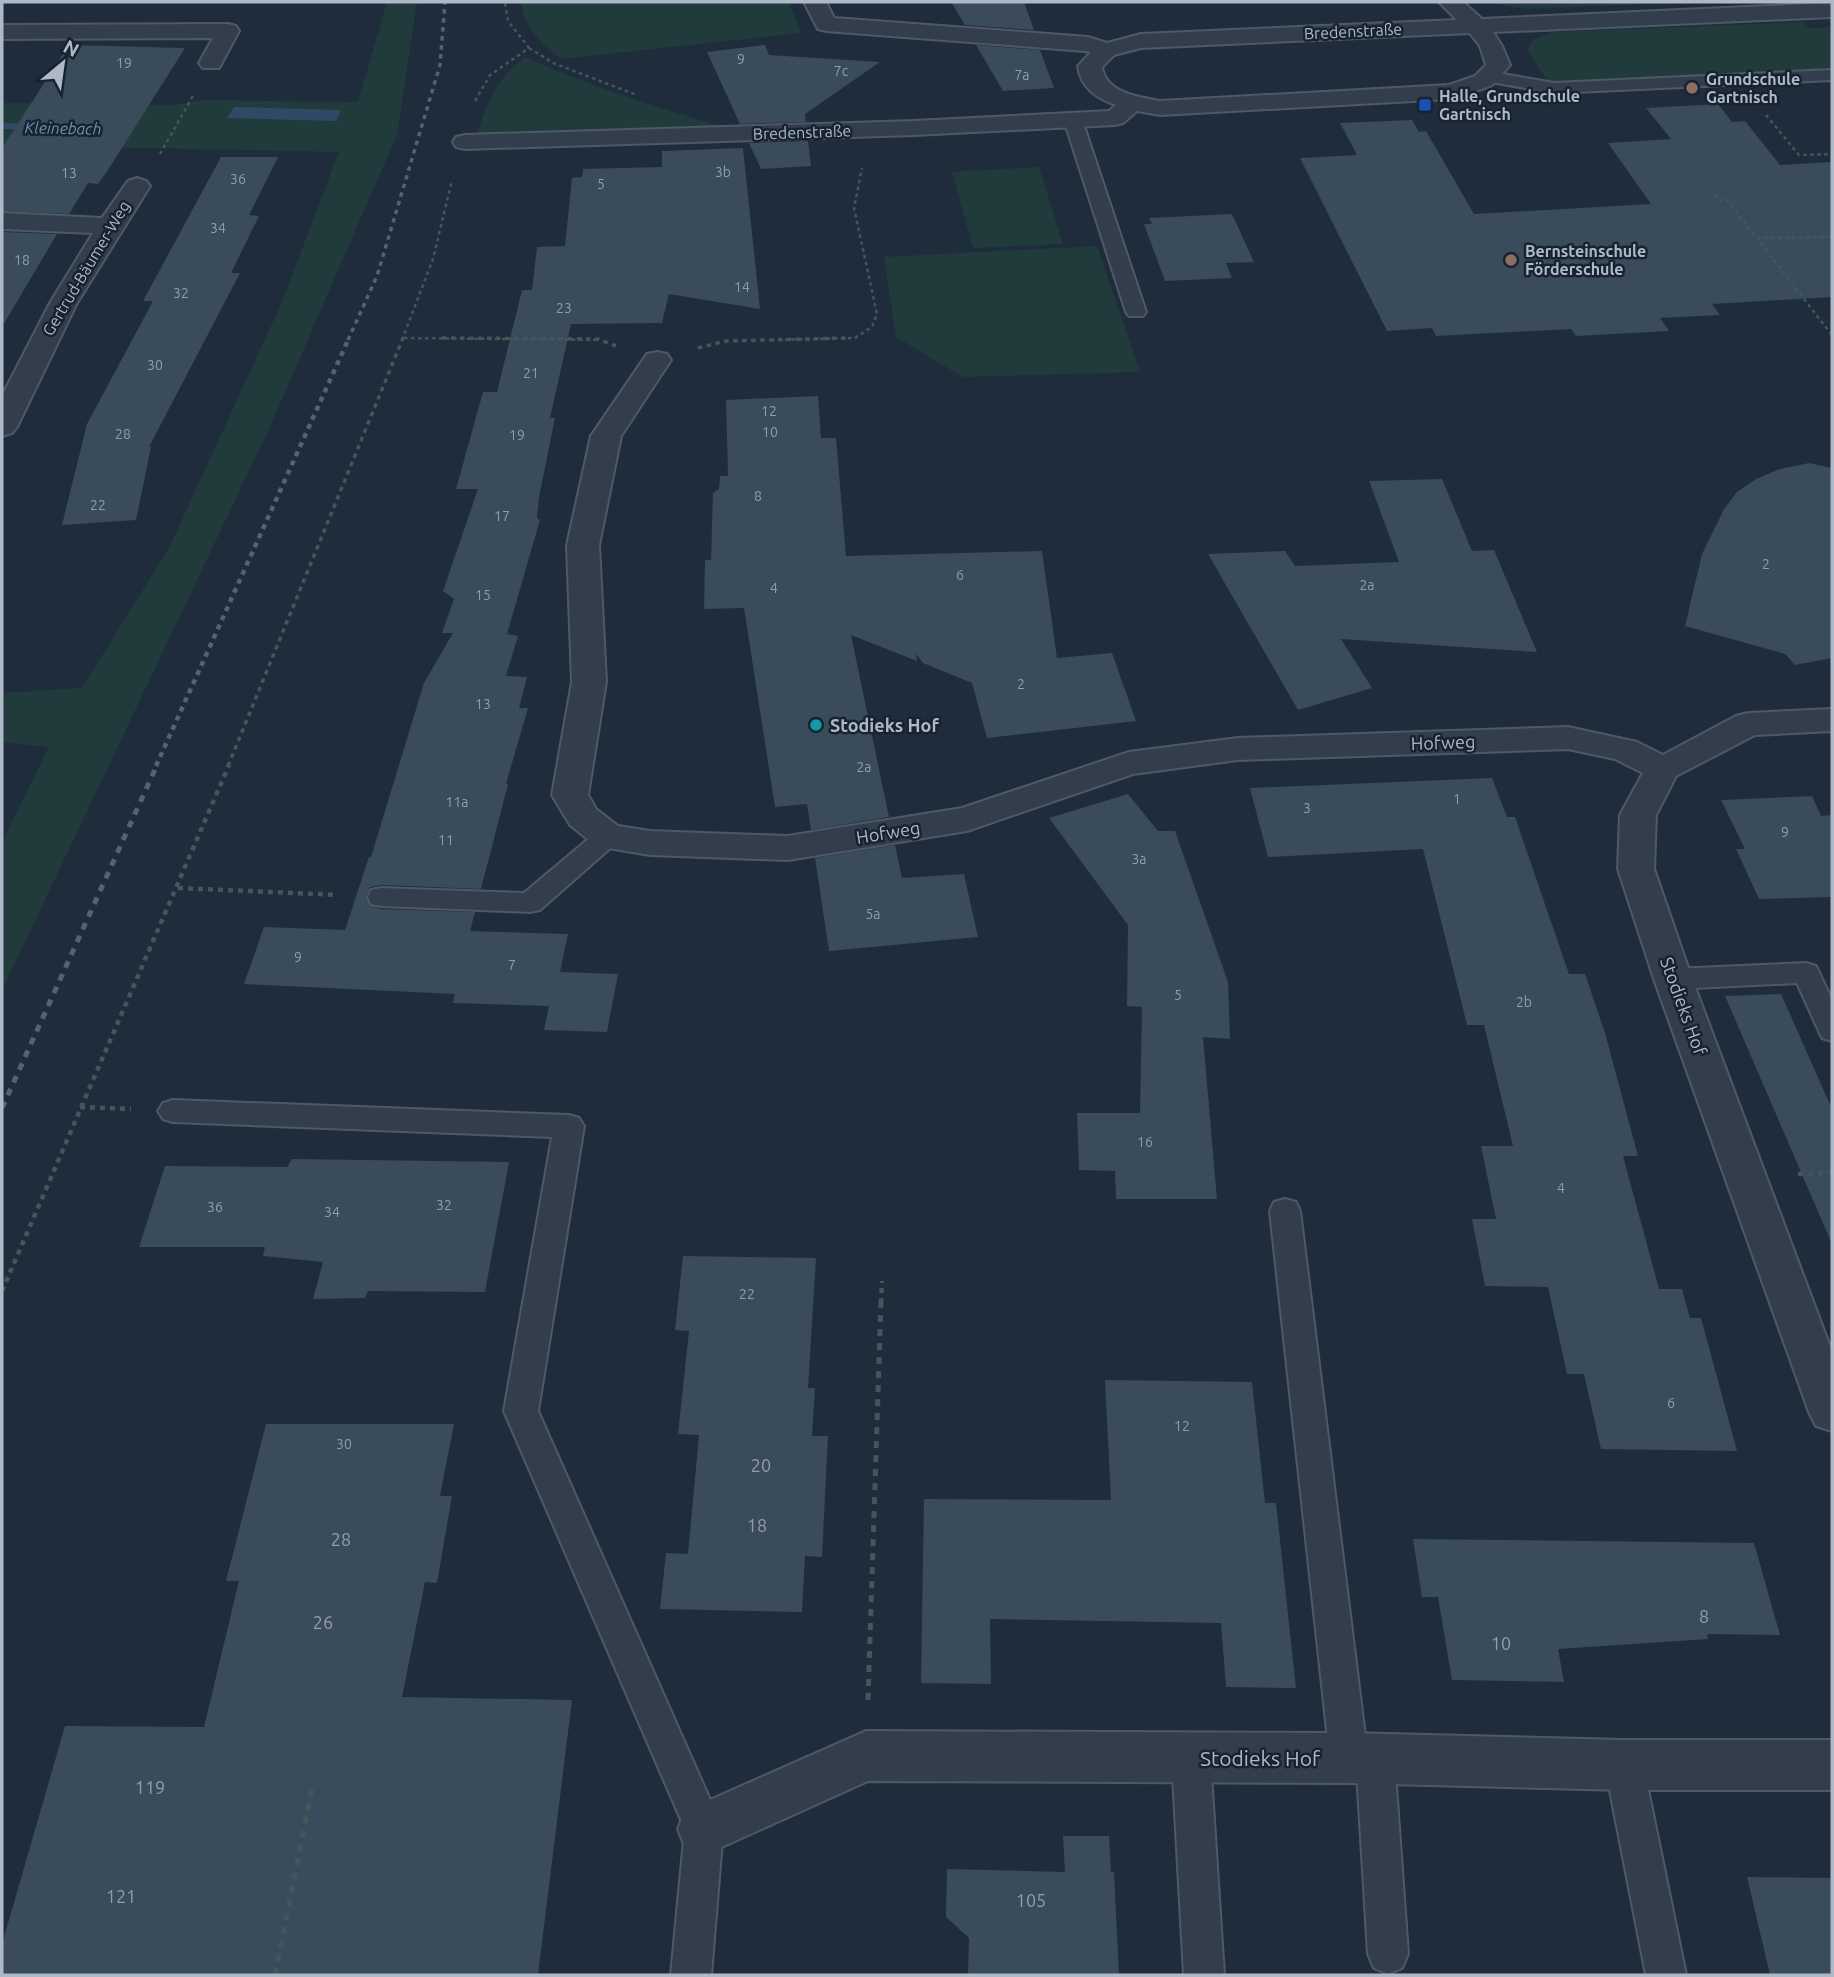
<svg xmlns="http://www.w3.org/2000/svg" width="1834" height="1977" font-family="Ubuntu,sans-serif">
  <style>
    .green { fill: #213b3d }
    .water { fill: #304965 }
    .lines { fill: none; stroke-linecap: round; stroke-linejoin: round }
    .stream { fill: #304965; fill-rule: evenodd }
    .building { fill: #3a4b5b }
    .lane-casing { stroke: #4e5966; stroke-width: 4 }
    .street-casing { stroke: #4e5966; stroke-width: 4 }
    .path-far3 { stroke: #3f585a; stroke-width: 2.5; stroke-dasharray: 3.5 3.5; stroke-linecap: butt }
    .path-far2 { stroke: #3f585a; stroke-width: 3.5; stroke-dasharray: 4.5 4.5; stroke-linecap: butt }
    .path-far1 { stroke: #3f585a; stroke-width: 4.5; stroke-dasharray: 5 5; stroke-linecap: butt }
    .path { stroke: #3f585a; stroke-width: 5; stroke-dasharray: 7 7; stroke-linecap: butt }
    .lane { fill: #333e4c; fill-rule: evenodd }
    .street { fill: #333e4c; fill-rule: evenodd }
    .rail-far2 { stroke: #546273; stroke-width: 3.5; stroke-dasharray: 4.5 4.5; stroke-linecap: butt }
    .rail-far1 { stroke: #546273; stroke-width: 4.5; stroke-dasharray: 5 5; stroke-linecap: butt }
    .rail { stroke: #546273; stroke-width: 5; stroke-dasharray: 7 7; stroke-linecap: butt }
    .education-dot { fill: #8d6e63; stroke: #182330; stroke-width: 2.5 }
    .transit-dot { fill: #1a4fb4; stroke: #182330; stroke-width: 2.5 }
    .culture-dot { fill: #0f9aa8; stroke: #182330; stroke-width: 2.5 }
    .labels { text-anchor: middle; dominant-baseline: central; stroke-width: 5; stroke-linejoin: round; paint-order: stroke }
    .number-label { font-size: 14px; fill: #919ead }
    .far-street-label { font-size: 16px; fill: #aeb9c8; stroke: #182330 }
    .far-poi-label { font-size: 16px; font-weight: bold; fill: #aeb9c8; stroke: #182330; text-anchor: start }
    .far-water-label { font-size: 16px; font-style: italic; fill: #7291b3; stroke: #182330 }
    .poi-label { font-size: 18px; font-weight: bold; fill: #aeb9c8; stroke: #182330; text-anchor: start }
    .street-label { font-size: 18px; fill: #aeb9c8; stroke: #182330 }
    .near-number-label { font-size: 18px; fill: #919ead }
    .near-street-label { font-size: 21px; fill: #aeb9c8; stroke: #182330 }
  </style>
  <rect width="100%" height="100%" fill="#1f2c3c"/>
  <path class="green" d="M 387,2 L 417,2 L 397,135 L 268,431 L 2,990 L 2,842 L 49,747 L 2,742 L 2,693 L 82,688 L 169,548 L 282,302 L 339,152 L 2,145 L 2,103 L 172,105 L 205,100 L 358,102 Z
    M 521,2 L 789,2 L 801,33 L 561,59 C 540,41 525,30 521,2 Z
    M 1487,2 L 1701,2 L 1524,9 Z
    M 1803,22 L 1809,28 L 1832,27 L 1832,69 L 1548,82 L 1528,51 C 1530,37 1544,35 1555,32 Z
    M 525,57 C 592,87 660,108 729,129 L 477,136 C 488,100 495,81 525,57 Z
    M 1039,167 L 1063,244 L 973,248 L 952,172 Z
    M 1097,246 L 1140,372 L 963,377 L 896,337 L 884,257 Z"/>
  <path class="water" d="M 234,107 L 341,110 L 336,121 L 227,118 Z"/>
  <g class="lines">
    <path class="stream" d="M 2,123 L 38,124 L 43,127 L 38,130 L 2,129 Z"/>
  </g>
  <path class="building" d="M 951,2 L 1024,2 L 1034,30 L 965,25 Z
    M 69,45 L 185,48 L 108,170 L 98,184 L 88,183 L 69,214 L 2,211 L 2,148 Z
    M 765,45 L 769,55 L 880,62 L 805,114 L 806,122 L 740,124 L 707,52 Z
    M 976,45 L 1040,50 L 1054,88 L 1003,91 Z
    M 1718,104 L 1732,122 L 1745,121 L 1780,165 L 1832,162 L 1832,297 L 1712,304 L 1720,315 L 1660,318 L 1669,331 L 1576,336 L 1571,329 L 1436,336 L 1432,328 L 1387,331 L 1300,158 L 1357,155 L 1340,123 L 1412,120 L 1419,132 L 1426,131 L 1474,214 L 1651,204 L 1608,143 L 1671,139 L 1646,108 Z
    M 808,141 L 811,166 L 761,169 L 749,143 Z
    M 743,148 L 760,309 L 669,294 L 662,323 L 571,324 L 550,418 L 555,418 L 539,497 L 537,518 L 540,520 L 507,634 L 518,636 L 506,676 L 527,677 L 519,708 L 528,708 L 506,784 L 508,784 L 481,889 L 381,885 L 370,887 L 366,896 L 369,905 L 380,909 L 475,912 L 470,931 L 568,934 L 560,972 L 618,974 L 607,1032 L 544,1030 L 549,1006 L 453,1003 L 455,994 L 244,984 L 264,927 L 345,930 L 369,857 L 371,857 L 424,683 L 453,633 L 442,633 L 454,599 L 443,591 L 478,489 L 456,489 L 483,392 L 497,392 L 522,290 L 532,290 L 537,247 L 565,246 L 572,178 L 582,177 L 583,169 L 662,167 L 662,151 Z
    M 221,157 L 278,157 L 249,215 L 259,216 L 231,273 L 240,273 L 149,447 L 151,447 L 136,520 L 62,525 L 87,424 L 153,301 L 143,301 Z
    M 1232,214 L 1254,262 L 1226,263 L 1232,278 L 1165,281 L 1144,224 L 1152,224 L 1149,218 Z
    M 2,232 L 57,234 L 2,327 Z
    M 818,396 L 821,438 L 836,438 L 846,556 L 1042,551 L 1057,658 L 1112,653 L 1136,721 L 987,738 L 972,683 L 923,663 L 916,654 L 917,661 L 851,635 L 889,817 L 811,830 L 807,804 L 775,807 L 744,608 L 704,609 L 705,560 L 711,560 L 713,493 L 719,489 L 720,476 L 728,476 L 726,400 Z
    M 1809,463 L 1832,468 L 1832,658 L 1795,665 L 1785,654 L 1685,626 L 1702,554 L 1724,509 L 1737,492 L 1756,479 L 1780,469 Z
    M 1442,479 L 1472,551 L 1494,550 L 1537,652 L 1341,639 L 1372,688 L 1298,710 L 1208,554 L 1285,551 L 1295,566 L 1399,562 L 1369,481 Z
    M 1492,778 L 1507,817 L 1515,817 L 1569,974 L 1585,974 L 1605,1033 L 1638,1156 L 1623,1156 L 1659,1289 L 1682,1289 L 1690,1318 L 1701,1318 L 1737,1451 L 1601,1449 L 1584,1374 L 1567,1374 L 1548,1287 L 1485,1286 L 1472,1219 L 1496,1219 L 1481,1146 L 1513,1146 L 1484,1025 L 1467,1025 L 1423,849 L 1268,857 L 1250,788 Z
    M 1128,794 L 1158,831 L 1175,831 L 1228,982 L 1230,1039 L 1203,1037 L 1217,1199 L 1116,1199 L 1115,1171 L 1079,1170 L 1077,1113 L 1140,1113 L 1142,1007 L 1127,1006 L 1128,925 L 1049,818 Z
    M 1812,796 L 1821,816 L 1832,815 L 1832,897 L 1759,899 L 1736,849 L 1745,849 L 1721,800 Z
    M 895,845 L 902,878 L 964,874 L 978,937 L 829,951 L 815,858 Z
    M 1781,994 L 1832,1109 L 1832,1244 L 1725,996 Z
    M 292,1159 L 509,1162 L 485,1292 L 368,1291 L 365,1298 L 313,1299 L 323,1262 L 263,1256 L 265,1247 L 139,1247 L 165,1166 L 287,1167 Z
    M 683,1256 L 816,1258 L 808,1388 L 815,1388 L 812,1436 L 828,1436 L 822,1557 L 805,1556 L 802,1612 L 660,1609 L 666,1553 L 688,1554 L 699,1435 L 678,1434 L 689,1331 L 675,1330 Z
    M 1105,1380 L 1252,1382 L 1265,1503 L 1276,1503 L 1296,1688 L 1226,1687 L 1221,1623 L 990,1619 L 991,1684 L 921,1683 L 924,1499 L 1111,1500 Z
    M 266,1424 L 454,1424 L 440,1496 L 452,1496 L 437,1583 L 425,1582 L 402,1697 L 572,1700 L 538,1975 L 2,1975 L 2,1944 L 65,1726 L 204,1727 L 239,1581 L 226,1581 Z
    M 1413,1539 L 1754,1543 L 1780,1635 L 1707,1634 L 1708,1639 L 1558,1649 L 1564,1682 L 1452,1680 L 1438,1597 L 1422,1597 Z
    M 1063,1836 L 1109,1836 L 1111,1872 L 1114,1872 L 1119,1975 L 968,1975 L 969,1938 L 946,1917 L 947,1869 L 1065,1872 Z
    M 1747,1877 L 1832,1878 L 1832,1975 L 1770,1975 Z"/>
  <g class="lines">
    <g class="lane-casing">
      <path id="lane" d="M 1832,70 L 1832,80 L 1554,93 L 1491,82 L 1483,77 L 1491,72 L 1554,83 Z
        M 1073,115 L 1082,120 L 1146,312 L 1143,316 L 1129,316 L 1126,312 L 1064,120 Z
        M 608,827 L 617,830 L 621,836 L 617,842 L 540,910 L 530,912 L 381,906 L 371,904 L 368,897 L 371,890 L 381,888 L 524,893 L 599,830 Z
        M 1806,963 L 1816,966 L 1832,1000 L 1832,1041 L 1822,1038 L 1797,983 L 1673,989 L 1663,986 L 1659,979 L 1663,972 L 1673,969 Z
        M 173,1100 L 569,1115 L 579,1118 L 584,1126 L 538,1411 L 723,1829 L 711,1975 L 671,1975 L 685,1829 L 504,1411 L 552,1137 L 173,1122 L 163,1119 L 158,1111 L 163,1103 Z
        M 1285,1199 L 1296,1202 L 1300,1211 L 1366,1744 L 1375,1740 L 1388,1745 L 1394,1758 L 1408,1954 L 1402,1968 L 1388,1974 L 1374,1968 L 1368,1954 L 1357,1773 L 1349,1776 L 1336,1771 L 1330,1758 L 1270,1211 L 1274,1202 Z
        M 1191,1740 L 1204,1745 L 1210,1758 L 1224,1975 L 1184,1975 L 1172,1758 L 1178,1745 Z
        M 1624,1747 L 1637,1752 L 1643,1765 L 1686,1975 L 1646,1975 L 1605,1765 L 1611,1752 Z"/>
    </g>
    <g class="street-casing">
      <path id="street" d="M 804,2 L 826,2 L 834,18 L 1088,37 L 1107,43 L 1141,34 L 1457,20 L 1439,2 L 1463,2 L 1482,19 L 1832,3 L 1832,17 L 1493,32 L 1502,46 L 1510,65 L 1491,86 L 1449,99 L 1160,115 L 1137,111 L 1123,123 L 1115,125 L 914,135 L 465,149 L 456,147 L 453,142 L 456,137 L 465,135 L 914,121 L 1109,111 L 1116,105 C 1096,98 1081,88 1078,66 L 1091,52 L 1085,51 L 826,31 L 818,29 ZM 1470,33 L 1480,46 L 1486,65 L 1475,76 L 1449,85 L 1160,101 C 1138,97 1106,93 1102,67 L 1114,55 L 1141,48 Z
        M 228,24 L 236,26 L 239,31 L 219,68 L 203,68 L 199,63 L 213,38 L 2,39 L 2,25 Z
        M 137,178 L 146,181 L 150,186 L 77,303 L 17,427 L 12,433 L 2,436 L 2,396 L 50,303 L 93,233 L 2,229 L 2,213 L 102,218 L 128,181 Z
        M 657,352 L 667,354 L 671,360 L 621,436 L 599,545 L 606,682 L 588,795 L 596,809 L 618,826 L 650,831 L 788,836 L 962,808 L 1129,752 L 1238,738 L 1568,727 L 1637,742 L 1663,755 L 1736,716 L 1748,713 L 1832,709 L 1832,731 L 1755,735 L 1676,776 L 1656,815 L 1654,869 L 1692,979 L 1832,1352 L 1832,1431 L 1816,1426 L 1809,1412 L 1654,979 L 1618,869 L 1620,815 L 1643,773 L 1615,759 L 1568,749 L 1238,760 L 1133,774 L 967,831 L 788,860 L 650,855 L 608,848 L 595,845 L 570,825 L 552,795 L 572,682 L 567,545 L 591,436 L 647,354 Z
        M 866,1731 L 1349,1733 L 1624,1740 L 1832,1740 L 1832,1790 L 1624,1790 L 1349,1783 L 868,1781 L 704,1855 L 685,1847 L 678,1829 L 685,1811 Z"/>
    </g>
    <path class="path-far3" d="M 529,48 L 553,63 L 637,95
      M 475,101 L 490,75 L 529,48 L 508,21 L 505,2
      M 1766,115 L 1799,155 L 1832,154
      M 160,154 L 194,94
      M 1714,195 L 1720,200 L 1727,200 L 1832,335
      M 1757,238 L 1832,237
      M 404,338 L 600,340
      M 402,340 L 433,259 L 452,180
      M 771,340 L 855,338 L 872,327 L 877,314 L 854,208 L 862,168"/>
    <path class="path-far2" d="M 442,338 L 598,339 L 616,346
      M 698,348 L 726,341 L 847,338
      M 228,766 L 403,338"/>
    <path class="path-far1" d="M 178,888 L 338,895
      M 80,1107 L 131,1109
      M 1798,1174 L 1832,1173
      M 2,1291 L 229,765
      M 881,1303 L 882,1281"/>
    <path class="path" d="M 868,1700 L 881,1301
      M 275,1975 L 313,1784"/>
    <use href="#lane" class="lane"/>
    <use href="#street" class="street"/>
    <path class="rail-far2" d="M 348,340 L 377,276 L 440,65 L 445,2"/>
    <path class="rail-far1" d="M 156,766 L 349,338"/>
    <path class="rail" d="M 2,1108 L 157,765"/>
  </g>
  <g class="education-dot">
    <circle cx="1692" cy="88" r="7"/>
    <circle cx="1511" cy="260" r="7"/>
  </g>
  <rect class="transit-dot" x="1418" y="98" width="14" height="14" rx="3.5"/>
  <circle class="culture-dot" cx="816" cy="725" r="7"/>
  <g class="labels">
    <g class="number-label">
      <text x="741" y="59">9</text>
      <text x="124" y="63">19</text>
      <text x="841" y="71">7c</text>
      <text x="1022" y="75">7a</text>
      <text x="723" y="172">3b</text>
      <text x="69" y="173">13</text>
      <text x="238" y="179">36</text>
      <text x="601" y="184">5</text>
      <text x="218" y="228">34</text>
      <text x="22" y="260">18</text>
      <text x="742" y="287">14</text>
      <text x="181" y="293">32</text>
      <text x="564" y="308">23</text>
      <text x="155" y="365">30</text>
      <text x="531" y="373">21</text>
      <text x="769" y="411">12</text>
      <text x="770" y="432">10</text>
      <text x="123" y="434">28</text>
      <text x="517" y="435">19</text>
      <text x="758" y="496">8</text>
      <text x="98" y="505">22</text>
      <text x="502" y="516">17</text>
      <text x="1766" y="564">2</text>
      <text x="960" y="575">6</text>
      <text x="1367" y="585">2a</text>
      <text x="774" y="588">4</text>
      <text x="483" y="595">15</text>
      <text x="1021" y="684">2</text>
      <text x="483" y="704">13</text>
      <text x="864" y="767">2a</text>
      <text x="1457" y="799">1</text>
      <text x="457" y="802">11a</text>
      <text x="1307" y="808">3</text>
      <text x="1785" y="832">9</text>
      <text x="446" y="840">11</text>
      <text x="1139" y="859">3a</text>
      <text x="873" y="914">5a</text>
      <text x="298" y="957">9</text>
      <text x="512" y="965">7</text>
      <text x="1178" y="995">5</text>
      <text x="1524" y="1002">2b</text>
      <text x="1145" y="1142">16</text>
      <text x="1561" y="1188">4</text>
      <text x="444" y="1205">32</text>
      <text x="215" y="1207">36</text>
      <text x="332" y="1212">34</text>
      <text x="747" y="1294">22</text>
      <text x="1671" y="1403">6</text>
      <text x="1182" y="1426">12</text>
      <text x="344" y="1444">30</text>
    </g>
    <g class="far-street-label">
      <text transform="translate(1353 31) rotate(-3)">Bredenstraße</text>
      <text transform="translate(802 132) rotate(-2)">Bredenstraße</text>
      <text transform="translate(86 268) rotate(-59)">Gertrud-Bäumer-Weg</text>
    </g>
    <g class="far-poi-label">
      <text x="1706" y="79">Grundschule<tspan x="1706" dy="18">Gartnisch</tspan></text>
      <text x="1439" y="96">Halle, Grundschule<tspan x="1439" dy="18">Gartnisch</tspan></text>
      <text x="1525" y="251">Bernsteinschule<tspan x="1525" dy="18">Förderschule</tspan></text>
    </g>
    <g class="far-water-label">
      <text transform="translate(63 128) rotate(1)">Kleinebach</text>
    </g>
    <g class="poi-label">
      <text x="830" y="725">Stodieks Hof</text>
    </g>
    <g class="street-label">
      <text transform="translate(1443 742) rotate(-2)">Hofweg</text>
      <text transform="translate(888 832) rotate(-9)">Hofweg</text>
      <text transform="translate(1684 1006) rotate(70)">Stodieks Hof</text>
    </g>
    <g class="near-number-label">
      <text x="761" y="1465">20</text>
      <text x="757" y="1525">18</text>
      <text x="341" y="1539">28</text>
      <text x="1704" y="1616">8</text>
      <text x="323" y="1622">26</text>
      <text x="1501" y="1643">10</text>
      <text x="150" y="1787">119</text>
      <text x="121" y="1896">121</text>
      <text x="1031" y="1900">105</text>
    </g>
    <g class="near-street-label">
      <text x="1260" y="1758">Stodieks Hof</text>
    </g>
  </g>
  <rect width="1834" height="1977" fill="none" stroke="#aeb9c8" stroke-width="7"/>
  <g transform="translate(63 63) rotate(29)" stroke="#182330" stroke-width="5" paint-order="stroke">
  <path d="M0-5L12 26L0 18L-12 26Z" fill="#aeb9c8"/>
  <text y="-10" font-size="19" font-weight="bold" text-anchor="middle" fill="#aeb9c8">N</text>
  </g>
</svg>
